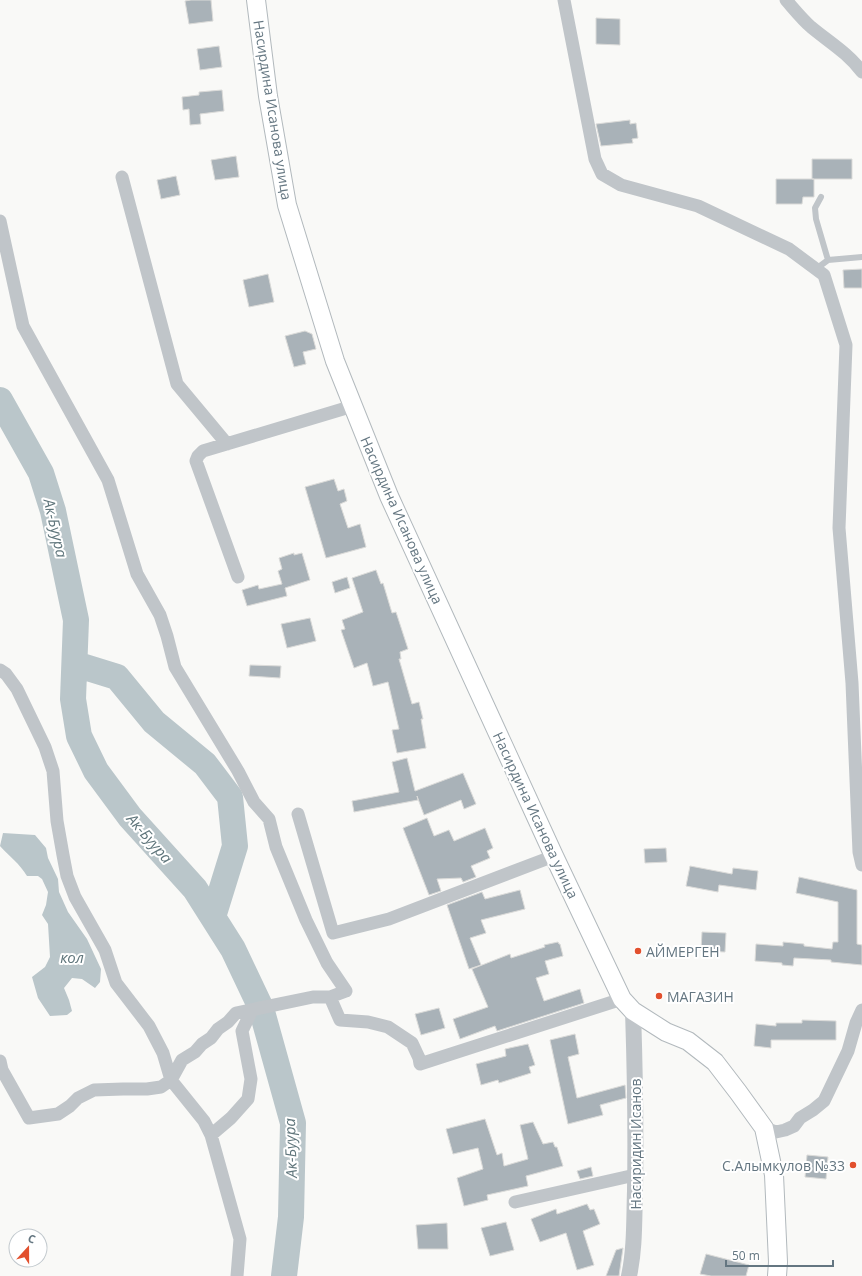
<svg xmlns="http://www.w3.org/2000/svg" width="862" height="1276" font-family="'Open Sans',sans-serif">
  <style>
    .water { fill: #bac6ca }
    .lines { fill: none; stroke-linecap: round; stroke-linejoin: round }
    .river { stroke: #bac6ca; stroke-width: 26 }
    .building { fill: #a9b2b8; stroke: #dbdbd9 }
    .secondary-casing { stroke: #b2b9bd; stroke-width: 20 }
    .service { stroke: #c0c5c9; stroke-width: 6 }
    .minor { stroke: #c0c5c9; stroke-width: 13 }
    .tertiary { stroke: #c0c5c9; stroke-width: 16 }
    .secondary { stroke: #fff; stroke-width: 18 }
    .poi-dot { fill: #e2502e; stroke: #fff; stroke-width: 1.5 }
    .labels { text-anchor: middle; dominant-baseline: central; stroke-width: 4; stroke-linejoin: round; paint-order: stroke }
    .street-label { font-size: 14px; fill: #647681; stroke: #fff }
    .poi-label { font-size: 14px; fill: #647681; stroke: #fff; text-anchor: start }
    .water-label { font-size: 15px; font-style: italic; fill: #5f757b; stroke: #fff }
  </style>
  <rect width="100%" height="100%" fill="#f9f9f7"/>
  <path class="water" d="M 3,833 L 35,835 L 46,848 L 48,858 L 58,879 L 59,892 L 68,912 L 87,939 L 101,969 L 100,982 L 95,988 L 82,979 L 72,978 L 64,988 L 69,1000 L 72,1011 L 67,1015 L 50,1016 L 38,998 L 32,977 L 45,967 L 50,957 L 48,924 L 42,915 L 46,905 L 48,892 L 42,879 L 38,876 L 27,876 C 20,864 9,856 0,846 Z"/>
  <g class="lines">
    <path class="river" d="M 0,400 L 41,473 L 53,511 L 76,620 L 73,699 L 79,736 L 96,771 L 130,817 L 195,889 L 233,949 L 261,1008 L 293,1123 L 291,1217 L 284,1276
      M 75,664 L 117,677 L 154,722 L 205,764 L 230,797 L 235,846 L 213,917"/>
  </g>
  <path class="building" d="M 191,0 L 211,0 L 213,21 L 189,24 L 185,1 Z
    M 596,18 L 620,19 L 620,45 L 596,44 Z
    M 219,46 L 222,67 L 200,70 L 197,49 Z
    M 222,90 L 224,111 L 200,114 L 201,124 L 190,125 L 189,109 L 183,110 L 182,97 L 199,95 L 199,92 Z
    M 630,120 L 630,124 L 636,123 L 638,138 L 632,139 L 633,143 L 601,146 L 596,124 Z
    M 236,156 L 239,177 L 215,180 L 211,160 Z
    M 812,159 L 852,159 L 852,179 L 812,179 Z
    M 176,176 L 180,195 L 161,199 L 157,180 Z
    M 776,179 L 814,179 L 814,197 L 803,197 L 802,204 L 776,204 Z
    M 862,269 L 862,288 L 844,288 L 843,270 Z
    M 268,274 L 274,302 L 249,307 L 243,280 Z
    M 305,331 L 312,334 L 316,349 L 303,352 L 306,364 L 294,367 L 285,336 Z
    M 334,479 L 338,491 L 344,489 L 347,501 L 340,504 L 348,528 L 360,524 L 366,547 L 326,558 L 305,487 Z
    M 294,553 L 294,555 L 302,553 L 310,580 L 285,588 L 287,596 L 247,606 L 242,590 L 258,585 L 259,589 L 282,584 L 278,571 L 282,569 L 279,558 Z
    M 376,570 L 381,584 L 383,583 L 392,613 L 396,612 L 408,649 L 400,652 L 401,659 L 399,659 L 412,704 L 419,702 L 423,719 L 421,719 L 426,748 L 397,753 L 392,730 L 399,729 L 388,682 L 373,686 L 367,663 L 354,668 L 341,630 L 345,629 L 342,620 L 363,612 L 352,578 Z
    M 347,577 L 350,588 L 335,593 L 332,582 Z
    M 310,618 L 316,641 L 287,648 L 281,624 Z
    M 250,665 L 281,666 L 280,678 L 249,676 Z
    M 407,758 L 415,791 L 463,773 L 476,804 L 464,809 L 461,800 L 424,815 L 417,796 L 418,800 L 354,812 L 352,801 L 399,792 L 392,762 Z
    M 427,818 L 434,836 L 449,830 L 454,841 L 485,828 L 493,848 L 487,851 L 490,858 L 471,866 L 476,877 L 463,882 L 461,878 L 437,879 L 441,891 L 429,895 L 403,828 Z
    M 666,848 L 667,862 L 645,863 L 644,849 Z
    M 690,866 L 732,874 L 733,868 L 758,871 L 756,890 L 719,885 L 718,892 L 686,886 Z
    M 799,877 L 857,890 L 857,944 L 862,945 L 862,965 L 831,962 L 831,960 L 794,958 L 793,966 L 782,965 L 782,963 L 755,961 L 756,944 L 783,946 L 783,942 L 804,944 L 804,946 L 832,949 L 833,942 L 838,942 L 838,902 L 796,893 Z
    M 520,890 L 525,909 L 481,920 L 486,933 L 470,938 L 481,965 L 469,969 L 447,905 L 482,892 L 485,899 Z
    M 702,932 L 726,933 L 725,952 L 701,951 Z
    M 558,942 L 559,944 L 560,944 L 563,956 L 545,961 L 549,974 L 536,978 L 544,1001 L 580,989 L 584,1003 L 497,1031 L 495,1026 L 460,1039 L 453,1019 L 488,1007 L 472,969 L 510,954 L 511,958 L 545,947 L 544,945 Z
    M 439,1008 L 445,1028 L 421,1035 L 415,1014 Z
    M 802,1020 L 836,1021 L 836,1040 L 771,1040 L 771,1048 L 754,1046 L 756,1024 L 776,1026 L 776,1023 L 802,1023 Z
    M 575,1034 L 579,1054 L 568,1057 L 577,1098 L 625,1085 L 626,1098 L 600,1105 L 603,1115 L 568,1124 L 550,1040 Z
    M 528,1044 L 535,1065 L 529,1067 L 531,1073 L 499,1083 L 498,1080 L 481,1085 L 476,1064 L 506,1056 L 505,1049 Z
    M 485,1119 L 497,1155 L 502,1153 L 504,1166 L 528,1159 L 520,1125 L 533,1122 L 543,1144 L 553,1142 L 555,1147 L 557,1147 L 563,1166 L 526,1176 L 528,1186 L 487,1195 L 488,1200 L 464,1206 L 457,1178 L 483,1169 L 478,1148 L 453,1154 L 446,1129 Z
    M 807,1155 L 828,1157 L 826,1179 L 805,1177 Z
    M 591,1167 L 593,1176 L 580,1179 L 577,1171 Z
    M 587,1204 L 590,1210 L 594,1209 L 600,1224 L 583,1231 L 594,1265 L 577,1270 L 566,1233 L 540,1242 L 531,1219 L 556,1209 L 557,1214 Z
    M 506,1222 L 514,1250 L 490,1256 L 481,1228 Z
    M 447,1223 L 448,1249 L 418,1249 L 416,1225 Z
    M 623,1248 L 619,1276 L 606,1276 L 616,1250 Z
    M 706,1254 L 749,1265 L 746,1276 L 711,1276 L 700,1274 Z"/>
  <g class="lines">
    <g class="secondary-casing">
      <path id="secondary" d="M 256,0 L 268,96 L 287,205 L 335,361 L 389,496 L 554,856 L 622,999 L 633,1011 L 666,1032 L 688,1041 L 715,1062 L 738,1092 L 764,1128 L 774,1175 L 778,1262 L 777,1276"/>
    </g>
    <path class="service" d="M 821,197 L 815,208 L 816,219 L 828,260
      M 816,269 L 828,260 L 862,257"/>
    <path class="minor" d="M 564,0 L 595,159 L 602,174 L 621,185 L 698,206 L 789,249 L 824,275 L 846,345 L 839,528 L 852,683 L 859,852 L 862,865
      M 786,0 C 794,9 802,19 811,27 C 829,42 848,53 862,72
      M 122,177 L 177,384 L 227,444
      M 0,221 L 23,326 L 108,480 L 137,574 L 160,615 L 167,636 L 175,667 L 238,771 L 254,802 L 269,819 L 276,847 L 306,920 L 327,963 L 346,991 L 330,997
      M 238,577 L 196,461 L 198,456 L 203,451 L 353,406
      M 0,670 L 6,674 L 17,689 L 45,747 L 53,771 L 57,821 L 63,855 L 67,876 L 75,897 L 105,950 L 116,983 L 149,1026 L 163,1053 L 171,1080 L 204,1121 L 211,1135
      M 298,814 L 333,933 L 389,919 L 554,856
      M 0,1061 L 2,1070 L 29,1118 L 58,1114 L 70,1106 L 78,1098 L 94,1090 L 123,1089 L 147,1089 L 161,1087 L 171,1080 L 182,1060 L 195,1052 L 202,1044 L 211,1038 L 218,1029 L 228,1022 L 236,1013 L 313,997 L 330,997 L 340,1020 L 368,1022 L 388,1027 L 412,1043 L 419,1058 L 420,1064 L 622,999
      M 764,1128 L 776,1132 L 785,1130 L 794,1126 L 800,1118 L 813,1110 L 824,1101 L 848,1051 L 856,1023 L 862,1010
      M 515,1202 L 635,1175
      M 237,1276 L 240,1239 L 211,1135 L 231,1118 L 248,1099 L 251,1079 L 242,1031 L 252,1010"/>
    <path class="tertiary" d="M 629,1276 C 635,1248 634,1220 635,1191 C 636,1131 635,1071 633,1011"/>
    <use href="#secondary" class="secondary"/>
  </g>
  <g class="poi-dot">
    <circle cx="638" cy="951" r="4"/>
    <circle cx="659" cy="996" r="4"/>
    <circle cx="853" cy="1165" r="4"/>
  </g>
  <g class="labels">
    <g class="street-label">
      <text transform="translate(273 110) rotate(81)">Насирдина Исанова улица</text>
      <text transform="translate(402 520) rotate(66)">Насирдина Исанова улица</text>
      <text transform="translate(536 815) rotate(65)">Насирдина Исанова улица</text>
      <text transform="translate(635 1144) rotate(-90)">Насиридин Исанов</text>
    </g>
    <g class="poi-label">
      <text x="646" y="951">АЙМЕРГЕН</text>
      <text x="667" y="996">МАГАЗИН</text>
      <text x="845" y="1165" text-anchor="end">С.Алымкулов №33</text>
    </g>
    <g class="water-label">
      <text transform="translate(56 528) rotate(77)">Ак-Буура</text>
      <text transform="translate(150 838) rotate(49)">Ак-Буура</text>
      <text x="72" y="957">кол</text>
      <text transform="translate(290 1148) rotate(-92)">Ак-Буура</text>
    </g>
  </g>
  <g transform="translate(28 1248) rotate(21)"><circle r="19" fill="#ffffff" stroke="#c1c8cd"/>
  <path d="M0-3L7 15L0 10L-7 15Z" fill="#e2502e"/>
  <text y="-6" font-size="11" font-weight="bold" text-anchor="middle" fill="#647681">С</text>
  </g>
  <path d="M726 1260v6h107v-6" fill="none" stroke="#647681" stroke-width="2"/>
  <text x="732" y="1260" font-size="12" fill="#647681" stroke="#ffffff" stroke-width="3" paint-order="stroke">50 m</text>
</svg>
